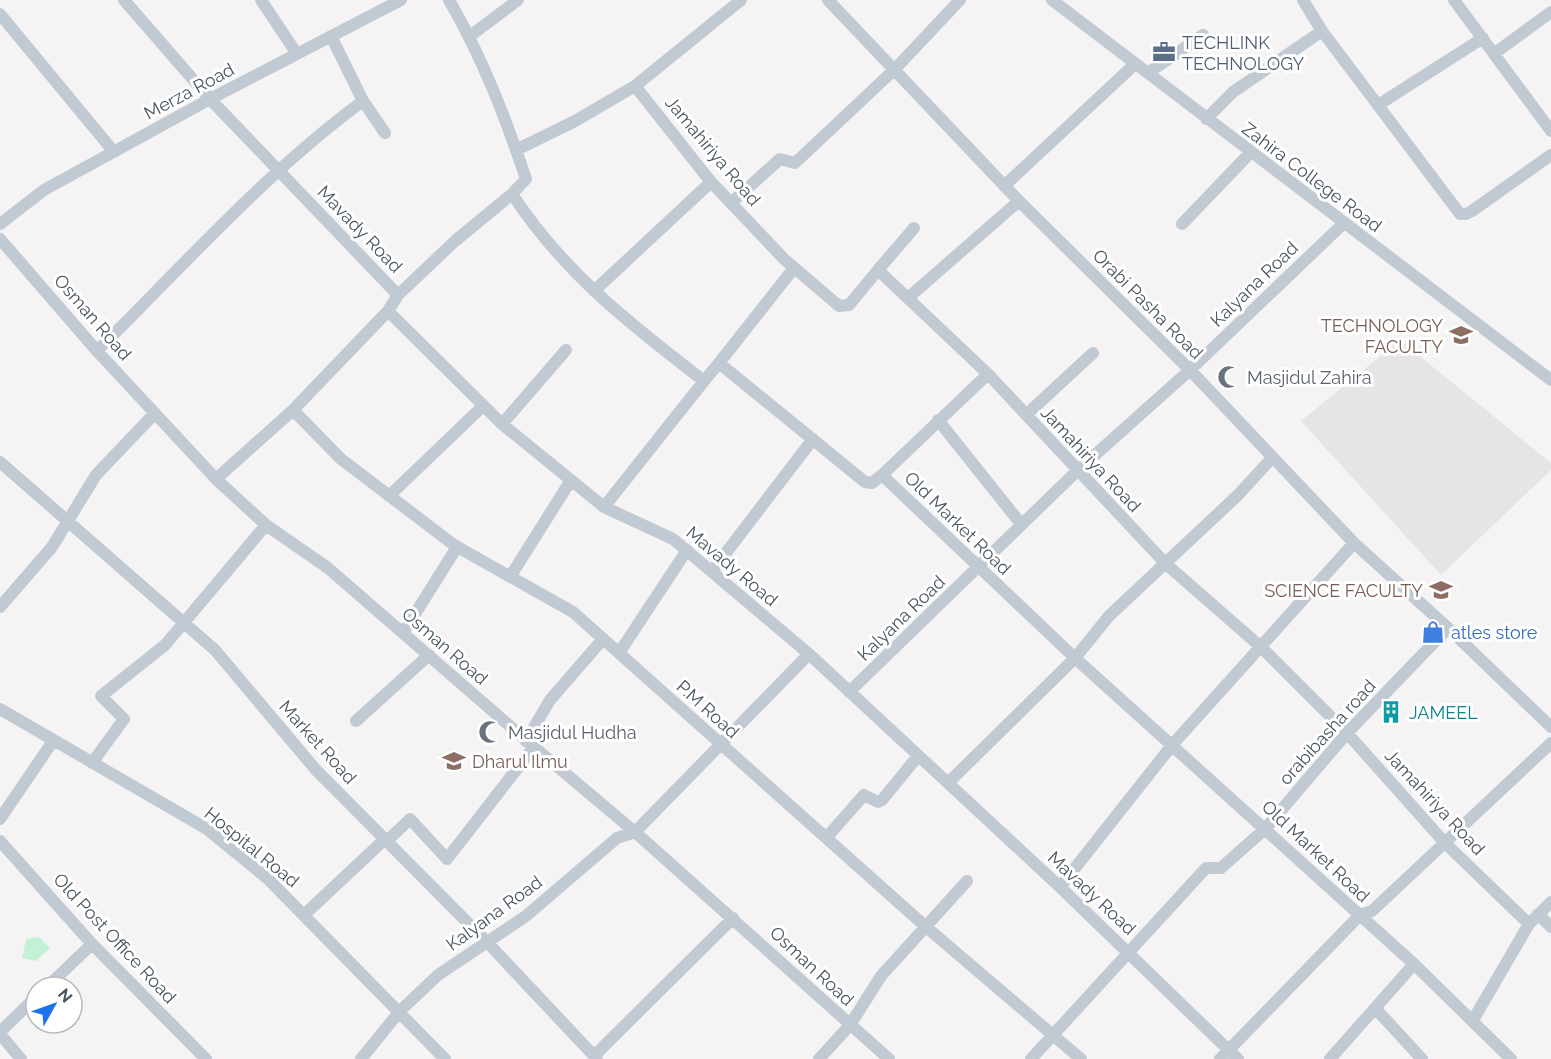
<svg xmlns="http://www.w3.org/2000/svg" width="1551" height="1059" font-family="Raleway,sans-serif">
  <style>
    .education { fill: #e6e4e5 }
    .green { fill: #c3f1d5 }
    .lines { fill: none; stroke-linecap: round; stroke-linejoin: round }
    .street { stroke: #c1cad2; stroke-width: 12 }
    .labels { text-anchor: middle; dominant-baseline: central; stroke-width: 6; stroke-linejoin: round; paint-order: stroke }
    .service-label { font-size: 18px; fill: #4e5e75; stroke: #fff; text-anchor: start }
    .street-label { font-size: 18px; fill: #4a5661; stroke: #fff }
    .education-label { font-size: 18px; fill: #785e54; stroke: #fff; text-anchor: end }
    .worship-label { font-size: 18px; fill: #5b616d; stroke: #fff; text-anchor: start }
    .shop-label { font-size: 18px; fill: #366cbe; stroke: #fff; text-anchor: start }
    .culture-label { font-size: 18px; fill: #0d838f; stroke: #fff; text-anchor: start }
  </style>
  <rect width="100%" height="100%" fill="#f5f3f3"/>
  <path class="education" d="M 1400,340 L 1551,463 L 1551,470 L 1441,575 L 1301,421 Z"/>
  <path class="green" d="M 39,937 L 50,948 L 36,961 L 22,958 L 26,939 Z"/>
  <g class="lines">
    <path class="street" d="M 124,0 L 210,99 L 398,295 L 388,311 L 502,424 L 604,507 L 673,539 L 809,654 L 1060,887 L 1238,1059
      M 261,0 L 297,54
      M 449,0 C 482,57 505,116 526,179 L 512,194 C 564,273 630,324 704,381 L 719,363 L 865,482 L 872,483 L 882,475 L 1075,658 L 1414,964 L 1511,1059
      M 828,0 L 1019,201 L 1190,370 L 1354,543 L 1448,628 L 1551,727
      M 1052,0 L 1551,380
      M 1303,0 L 1322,31 L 1460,214 L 1466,214 L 1472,211 L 1551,155
      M 1454,0 L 1551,131
      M 0,14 L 114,152
      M 331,36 L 363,101 L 385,133
      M 470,36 L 518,0
      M 1495,53 L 1551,12
      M 1148,73 L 1203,35
      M 635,86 L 711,182 L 784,259 L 839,306 L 849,305 L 878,270 L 988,374 L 1166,564 L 1261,647 L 1347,733 L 1445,843 L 1529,924
      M 1378,105 L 1483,38
      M 1206,119 L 1233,92 L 1322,31
      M 516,150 L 575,121 L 635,86 L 741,0
      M 1004,186 L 1135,64
      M 731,203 L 780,159 L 795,163 L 895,69 L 960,0
      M 0,224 L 44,190 L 210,99 L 401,0
      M 1182,224 L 1251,152
      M 0,239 L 97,351 L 216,479 L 266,525 L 328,568 L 534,747 L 635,832 L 889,1059
      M 878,270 L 914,228
      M 594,291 L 711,182
      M 398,295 L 455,241 L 512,194
      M 909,297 L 1019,201
      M 97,351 C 183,266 265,173 363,101
      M 719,363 L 794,268
      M 293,410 L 341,459 L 454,545 L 573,612 L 925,926 L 1081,1059
      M 1026,415 L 1093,353
      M 938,420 L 1021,524
      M 502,424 L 566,350
      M 0,462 L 215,650 L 316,770 L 486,941 L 597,1059
      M 882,475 L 988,374
      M 216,479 L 293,410 L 388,311
      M 389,496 L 483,406
      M 604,507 L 704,381
      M 712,571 L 813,439
      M 510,577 L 571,480
      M 0,607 L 52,547 L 96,475 L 155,413
      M 403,633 L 457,547
      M 619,653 L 687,550
      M 849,692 L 1077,471 L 1190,370 L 1344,223
      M 0,709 L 207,829 L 267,878 L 445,1059
      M 356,721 L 429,655
      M 526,741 L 550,700 L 603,639
      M 92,763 L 124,719 L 101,696 L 165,645 L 266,525
      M 948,783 L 1075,658 L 1109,616 L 1238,495 L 1272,458
      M 0,819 L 53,741
      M 827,837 L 864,795 L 878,802 L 882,800 L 918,756
      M 0,841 L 92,944 L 206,1059
      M 387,841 L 410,819 L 447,859 L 534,747
      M 1060,887 L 1173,744 L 1354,543
      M 1538,914 L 1551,927
      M 304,915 L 385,839
      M 47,987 L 92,944
      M 1375,1008 L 1422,1059
      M 1473,1020 L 1529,924 L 1551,902
      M 0,1032 L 36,997
      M 0,1034 L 21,1059
      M 594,1056 L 733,918
      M 361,1059 L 400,1011 L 438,975 L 526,916 L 617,838 L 635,832 L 809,654
      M 819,1059 L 850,1025 L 881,976 L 967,881
      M 1031,1059 L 1206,868 L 1221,868 L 1266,828 L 1347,733 L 1448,628
      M 1220,1059 L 1360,915 L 1372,911 L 1551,743
      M 1330,1059 L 1414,964"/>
  </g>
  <defs>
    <g id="office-bare" transform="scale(1.8)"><path d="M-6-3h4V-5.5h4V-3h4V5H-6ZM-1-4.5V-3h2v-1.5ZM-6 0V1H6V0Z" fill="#5c6f8a" stroke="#fff" stroke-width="2.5" paint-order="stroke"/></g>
    <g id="university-bare" transform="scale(1.8)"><path d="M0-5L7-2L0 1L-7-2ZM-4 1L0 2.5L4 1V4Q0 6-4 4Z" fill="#8d6e63" stroke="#fff" stroke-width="2.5" paint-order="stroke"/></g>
    <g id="mosque-bare" transform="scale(1.8)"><path d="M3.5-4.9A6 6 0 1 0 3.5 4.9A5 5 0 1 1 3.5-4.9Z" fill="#6b7280" stroke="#fff" stroke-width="2.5" paint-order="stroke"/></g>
    <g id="shop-bare" transform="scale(1.8)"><path d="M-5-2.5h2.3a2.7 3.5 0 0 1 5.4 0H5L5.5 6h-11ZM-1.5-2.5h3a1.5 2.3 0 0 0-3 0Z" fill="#3f7fe0" stroke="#fff" stroke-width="2.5" paint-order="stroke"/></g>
    <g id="building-bare" transform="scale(1.8)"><path d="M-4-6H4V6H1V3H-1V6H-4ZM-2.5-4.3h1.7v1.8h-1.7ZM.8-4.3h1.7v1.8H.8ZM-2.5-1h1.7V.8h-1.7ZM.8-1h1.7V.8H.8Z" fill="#0f9aa8" stroke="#fff" stroke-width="2.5" paint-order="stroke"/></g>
    <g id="school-bare" transform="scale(1.8)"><path d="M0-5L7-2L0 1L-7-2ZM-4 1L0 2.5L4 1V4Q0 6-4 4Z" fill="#8d6e63" stroke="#fff" stroke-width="2.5" paint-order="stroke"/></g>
  </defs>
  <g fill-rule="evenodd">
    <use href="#office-bare" x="1164" y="52"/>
    <use href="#university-bare" x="1461" y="335"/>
    <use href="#mosque-bare" x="1229" y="377"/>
    <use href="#university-bare" x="1441" y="590"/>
    <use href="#shop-bare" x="1433" y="632"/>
    <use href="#building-bare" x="1391" y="712"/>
    <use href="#mosque-bare" x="490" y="732"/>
    <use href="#school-bare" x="454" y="761"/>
  </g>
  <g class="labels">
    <g class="service-label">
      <text x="1182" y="42">TECHLINK<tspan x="1182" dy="21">TECHNOLOGY</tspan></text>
    </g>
    <g class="street-label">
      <text transform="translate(189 91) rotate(-28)">Merza Road</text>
      <text transform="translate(713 151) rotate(50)">Jamahiriya Road</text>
      <text transform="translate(1312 177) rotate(37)">Zahira College Road</text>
      <text transform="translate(360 229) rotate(46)">Mavady Road</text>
      <text transform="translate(1254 284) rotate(-44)">Kalyana Road</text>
      <text transform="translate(1148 304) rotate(45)">Orabi Pasha Road</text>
      <text transform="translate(93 317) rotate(49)">Osman Road</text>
      <text transform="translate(1091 459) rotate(47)">Jamahiriya Road</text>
      <text transform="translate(958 523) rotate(44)">Old Market Road</text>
      <text transform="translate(732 566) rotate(40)">Mavady Road</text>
      <text transform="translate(901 618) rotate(-44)">Kalyana Road</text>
      <text transform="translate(445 646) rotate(41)">Osman Road</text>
      <text transform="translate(708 709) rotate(42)">P.M Road</text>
      <text transform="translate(1327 732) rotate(-48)">orabibasha road</text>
      <text transform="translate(318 742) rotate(48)">Market Road</text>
      <text transform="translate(1435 802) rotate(47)">Jamahiriya Road</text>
      <text transform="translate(252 847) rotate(39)">Hospital Road</text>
      <text transform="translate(1316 851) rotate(43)">Old Market Road</text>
      <text transform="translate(1092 893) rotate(43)">Mavady Road</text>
      <text transform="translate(494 913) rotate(-36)">Kalyana Road</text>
      <text transform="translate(115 938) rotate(47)">Old Post Office Road</text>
      <text transform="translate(812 966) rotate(43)">Osman Road</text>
    </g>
    <g class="education-label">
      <text x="1443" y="325">TECHNOLOGY<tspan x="1443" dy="21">FACULTY</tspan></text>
      <text x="1423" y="590">SCIENCE FACULTY</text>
      <text x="472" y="761" text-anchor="start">Dharul Ilmu</text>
    </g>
    <g class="worship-label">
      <text x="1247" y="377">Masjidul Zahira</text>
      <text x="508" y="732">Masjidul Hudha</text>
    </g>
    <g class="shop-label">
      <text x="1451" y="632">atles store</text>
    </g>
    <g class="culture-label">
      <text x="1409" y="712">JAMEEL</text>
    </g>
  </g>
  <g transform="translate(54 1005) rotate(50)"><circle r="28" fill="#ffffff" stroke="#b7bbc0" stroke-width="1.5"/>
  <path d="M0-4.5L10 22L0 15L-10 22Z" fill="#1a73e8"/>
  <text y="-9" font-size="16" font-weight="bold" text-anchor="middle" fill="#4a5661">N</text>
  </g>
</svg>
